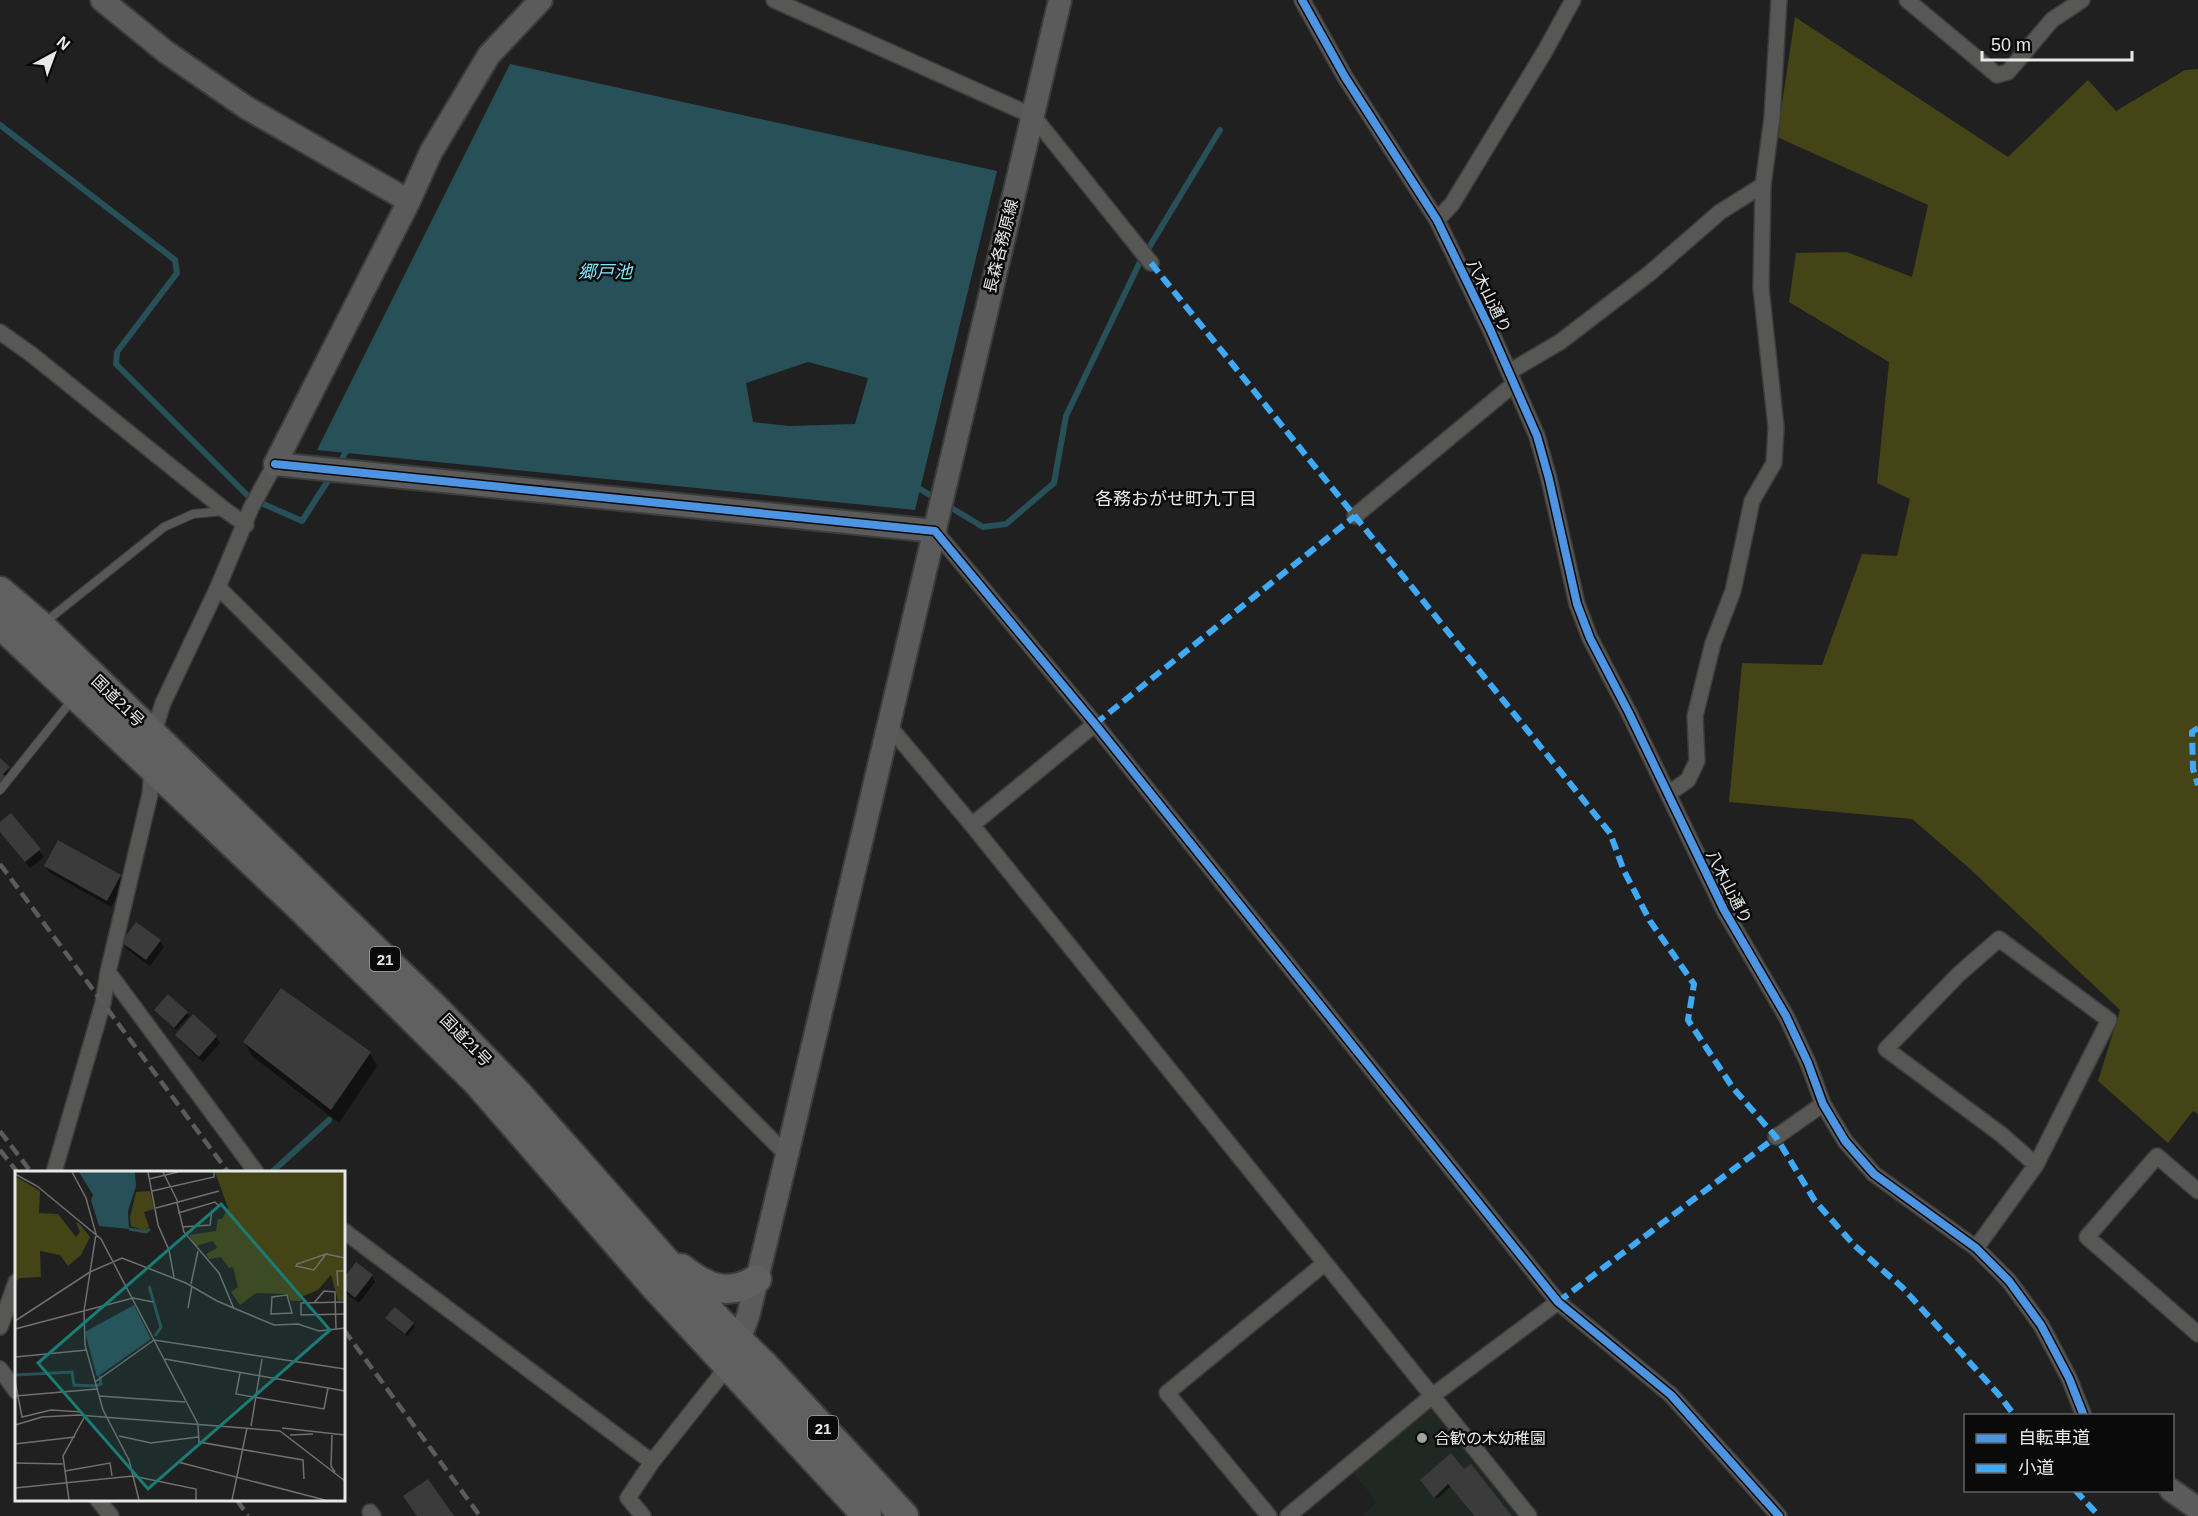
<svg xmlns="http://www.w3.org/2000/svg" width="2198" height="1516" font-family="Helvetica,'Noto Sans JP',sans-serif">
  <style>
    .built { fill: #202823 }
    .green { fill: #444417 }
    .water { fill: #285058; fill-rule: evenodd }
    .shadow { fill: #0007 }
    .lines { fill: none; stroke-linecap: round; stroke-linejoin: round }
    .stream { stroke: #285058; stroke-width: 6 }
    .building { fill: #3a3b3a }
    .lane-casing { stroke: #3b3c3b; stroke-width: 10 }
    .street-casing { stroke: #3b3c3b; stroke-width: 18 }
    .secondary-casing { stroke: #3b3c3b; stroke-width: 26 }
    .highway-casing { stroke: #3b3c3b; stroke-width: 32 }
    .lane { stroke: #575756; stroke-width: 8 }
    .street { stroke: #575756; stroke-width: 15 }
    .secondary { stroke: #5a5b5a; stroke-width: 22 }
    .highway { stroke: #5f605f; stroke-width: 28 }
    .rail { stroke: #5b5c5b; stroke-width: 4.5; stroke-dasharray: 12 6; stroke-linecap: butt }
    .quiet { stroke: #3fa9f5; stroke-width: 6; stroke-dasharray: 12 6; stroke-linecap: butt }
    .cycleway-casing { stroke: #090a09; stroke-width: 11 }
    .cycleway { stroke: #4d94e3; stroke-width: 8 }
    .poi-dot { fill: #a1a3a1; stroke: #090a09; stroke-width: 2 }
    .labels { text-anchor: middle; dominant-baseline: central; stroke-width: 5; stroke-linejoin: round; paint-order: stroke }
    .shield { fill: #090a09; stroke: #a4a6a4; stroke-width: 1.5 }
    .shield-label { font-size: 15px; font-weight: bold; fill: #e7e9e7 }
    .street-label { font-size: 16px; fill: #e7e9e7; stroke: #090a09 }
    .poi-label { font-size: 16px; fill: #e7e9e7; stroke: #090a09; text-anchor: start }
    .water-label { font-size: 18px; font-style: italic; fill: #85e4f8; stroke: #090a09 }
    .neighbourhood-label { font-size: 18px; fill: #e7e9e7; stroke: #090a09 }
    .inset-river { fill: none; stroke: #285058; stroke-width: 3 }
    .inset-road { fill: none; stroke: #6f706f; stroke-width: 1.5 }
    .view { fill: #1a7c74; fill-opacity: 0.15; stroke: #1a7c74; stroke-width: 3 }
    .inset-edge { fill: none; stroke: #e7e9e7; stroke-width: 3 }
  </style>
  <rect width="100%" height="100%" fill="#1f201f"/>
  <path class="built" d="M 1428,1406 L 1518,1516 L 1362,1516 L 1377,1502 L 1351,1470 Z"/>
  <path class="green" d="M 1795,17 L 2008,157 L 2088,80 L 2116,111 L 2185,70 L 2198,69 L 2198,1114 L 2193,1111 L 2168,1143 L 2098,1081 L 2120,1010 L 1969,868 L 1912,819 L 1729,802 L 1742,663 L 1822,665 L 1862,554 L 1897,556 L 1910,499 L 1877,483 L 1889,362 L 1789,302 L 1796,253 L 1847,252 L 1912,277 L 1928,205 L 1777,137 Z"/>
  <path class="water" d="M 510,64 L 997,171 L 915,510 L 317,450 ZM 808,362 L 868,378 L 855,424 L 789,426 L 753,422 L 746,383 Z"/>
  <path class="shadow" d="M 0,760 L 13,775 L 7,780 L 9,785 L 1,794 Z
    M 11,815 L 44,857 L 30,868 L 0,831 L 0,824 Z
    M 45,866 L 120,876 L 124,883 L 111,907 L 49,872 Z
    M 160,941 L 164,947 L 150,966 L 127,949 L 123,942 Z
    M 155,1010 L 187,1013 L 189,1016 L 176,1030 Z
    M 177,1035 L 216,1037 L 220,1043 L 203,1062 L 180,1041 Z
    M 244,1042 L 370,1053 L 377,1066 L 339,1123 L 252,1056 Z
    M 356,1264 L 372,1276 L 375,1282 L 359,1303 L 344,1292 L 344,1280 Z
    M 395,1309 L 415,1327 L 407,1336 L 389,1321 Z
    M 1464,1472 L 1511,1516 L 1473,1516 L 1451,1486 L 1437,1499 L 1423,1483 Z"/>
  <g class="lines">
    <path class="stream" d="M 0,125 L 175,260 L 177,273 L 117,352 L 116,364 L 250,498 L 302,521 L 331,476
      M 338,465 L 346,452
      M 920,489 L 983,527 L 1006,524 L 1054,483 L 1066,416 L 1139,264 L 1220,130
      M 272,1172 L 329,1120"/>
  </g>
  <path class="building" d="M 0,758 L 10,767 L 3,774 L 7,778 L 0,785 Z
    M 11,813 L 41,849 L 25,862 L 0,832 L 0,822 Z
    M 58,840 L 121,875 L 107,901 L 44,866 Z
    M 136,922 L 161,940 L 146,960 L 121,942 Z
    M 281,988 L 371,1052 L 331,1110 L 243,1042 Z
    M 168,994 L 188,1012 L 174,1028 L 154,1010 Z
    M 193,1014 L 217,1036 L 199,1057 L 175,1035 Z
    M 356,1262 L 373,1275 L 355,1298 L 344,1289 L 344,1278 Z
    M 395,1307 L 414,1323 L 405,1334 L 385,1318 Z
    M 1451,1453 L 1464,1469 L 1471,1464 L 1512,1516 L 1474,1516 L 1448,1484 L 1434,1498 L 1420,1480 Z
    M 428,1479 L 454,1516 L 417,1516 L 403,1496 Z"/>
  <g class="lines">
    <g class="lane-casing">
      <path id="lane" d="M 44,623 L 164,527 L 193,514 L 224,511
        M 0,790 L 72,700"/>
    </g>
    <g class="street-casing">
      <path id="street" d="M 774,0 L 1033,116 L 1151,263
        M 1302,0 L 1345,77 L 1437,220 L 1490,329 L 1537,436 L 1549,479 L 1577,604 L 1590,638 L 1629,713 L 1724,910 L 1786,1016 L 1808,1063 L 1823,1104 L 1845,1141 L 1874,1174 L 1976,1248 L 2009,1281 L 2041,1325 L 2069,1378 L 2084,1416
        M 1907,0 L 1997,75 L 2008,72 L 2052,20 L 2082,0
        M 1437,220 L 1452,204 L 1545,51 L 1573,0
        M 0,332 L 31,354 L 225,510 L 246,525
        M 1509,372 L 1560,342 L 1650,273 L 1720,212 L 1763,185
        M 1355,516 L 1514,384
        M 935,531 L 1095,724 L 1558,1302 L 1671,1395 L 1779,1516
        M 218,587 L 787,1155
        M 889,726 L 972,825 L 1529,1516
        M 152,738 L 163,703 L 218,587 L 251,508 L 275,464
        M 1668,794 L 1688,780 L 1697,761 L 1695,716 L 1713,643 L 1733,591 L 1752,501 L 1774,463 L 1776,427 L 1761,288 L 1763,185 L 1772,118 L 1779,0
        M 972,825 L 1095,724
        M 1999,939 L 2109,1020 L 2036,1165 L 2002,1135 L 1886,1049 L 1959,974 Z
        M 108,972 L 256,1172
        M 1776,1137 L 1823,1104
        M 54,1172 L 103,1003 L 108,972 L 150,794 L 152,768
        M 2198,1191 L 2157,1156 L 2087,1237 L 2198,1334
        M 344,1231 L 652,1462
        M 1976,1248 L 2036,1165
        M 0,1327 L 16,1282
        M 0,1369 L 16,1391
        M 98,1500 L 111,1516
        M 370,1512 L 373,1516
        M 643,1516 L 628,1498 L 652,1462 L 728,1366
        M 1269,1516 L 1167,1393 L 1325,1263
        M 1288,1516 L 1432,1396 L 1558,1302"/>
    </g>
    <g class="secondary-casing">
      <path id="secondary" d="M 102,0 L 166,52 L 247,108 L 409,201
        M 541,0 L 489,55 L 431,152 L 409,201 L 275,464 L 935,531
        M 734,1354 L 748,1316 L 787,1155 L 1060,0
        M 2171,1490 L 2198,1509"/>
    </g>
    <g class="highway-casing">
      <path id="highway" d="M 0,591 L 41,626 L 433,1006 L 519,1095 L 716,1318 L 764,1365 L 904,1516
        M 0,624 L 302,909 L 477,1082 L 656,1288 L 867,1516
        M 681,1268 C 705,1287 728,1298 757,1279"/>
    </g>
    <use href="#lane" class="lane"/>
    <use href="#street" class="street"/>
    <use href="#secondary" class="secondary"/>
    <use href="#highway" class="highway"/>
    <path class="rail" d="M 0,864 L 228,1172
      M 0,1131 L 31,1172
      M 0,1150 L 17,1172
      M 344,1330 L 480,1516
      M 237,1500 L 248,1516"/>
    <path class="quiet" d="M 1151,263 L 1610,833 L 1624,871 L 1650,921 L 1694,984 L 1688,1020 L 1733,1088 L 1776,1137 L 1815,1201 L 1854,1245 L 1903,1288 L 1999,1395 L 2015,1416
      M 1095,724 L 1355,516
      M 2198,728 L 2192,732 L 2193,769 L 2198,785
      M 1558,1302 L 1776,1137
      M 2075,1490 L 2099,1516"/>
    <g class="cycleway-casing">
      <path id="cycleway" d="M 1302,0 L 1345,77 L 1437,220 L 1490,329 L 1537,436 L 1549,479 L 1577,604 L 1590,638 L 1629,713 L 1724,910 L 1786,1016 L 1808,1063 L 1823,1104 L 1845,1141 L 1874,1174 L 1976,1248 L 2009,1281 L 2041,1325 L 2069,1378 L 2084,1416
        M 275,464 L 935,531 L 1095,724 L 1558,1302 L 1671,1395 L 1779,1516"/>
    </g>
    <use href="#cycleway" class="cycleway"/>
  </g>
  <circle class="poi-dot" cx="1422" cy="1438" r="6"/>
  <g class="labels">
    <g class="shield">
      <rect x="370" y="947" width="30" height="24" rx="4.5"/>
      <rect x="808" y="1416" width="30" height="24" rx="4.5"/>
    </g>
    <g class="shield-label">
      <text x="385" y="959">21</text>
      <text x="823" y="1428">21</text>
    </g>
    <g class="street-label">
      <text transform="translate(1001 246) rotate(-76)">長森各務原線</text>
      <text transform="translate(1489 296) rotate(64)">八木山通り</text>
      <text transform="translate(118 701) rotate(44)">国道21号</text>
      <text transform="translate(1729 887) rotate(63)">八木山通り</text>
      <text transform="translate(466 1040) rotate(46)">国道21号</text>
    </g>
    <g class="poi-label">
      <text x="1434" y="1438">合歓の木幼稚園</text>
    </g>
    <g class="water-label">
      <text x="605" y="272">郷戸池</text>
    </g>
    <g class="neighbourhood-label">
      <text x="1176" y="499">各務おがせ町九丁目</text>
    </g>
  </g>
  <g transform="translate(15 1171)">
    <rect width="330" height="330" fill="#1f201f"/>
    <path d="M 200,1 L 330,1 L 330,129 L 323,130 L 316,104 L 303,119 L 286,126 L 286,130 L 276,130 L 272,123 L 241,122 L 225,134 L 216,121 L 223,116 L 218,96 L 214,97 L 206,86 L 194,88 L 191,83 L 202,77 L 198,70 L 181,75 L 174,64 L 201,60 L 203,48 L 207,48 L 213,37 ZM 0,5 L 25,20 L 24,42 L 43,43 L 61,66 L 65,61 L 61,51 L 64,52 L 75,66 L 66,84 L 53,95 L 45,84 L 25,80 L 26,106 L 5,107 L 0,111 ZM 135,20 L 139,38 L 129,41 L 134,56 L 130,60 L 116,55 L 115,46 L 121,21 Z" fill="#444417"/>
    <path d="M 64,1 L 120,1 L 121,15 L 113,40 L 114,58 L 84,55 L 76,29 L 78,24 ZM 119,134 L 136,168 L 82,206 L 70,161 Z" fill="#285058"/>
    <path class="inset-river" d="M 114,58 L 131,61 L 135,58M 134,115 L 146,156 L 140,165M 0,204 L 57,201 L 59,214 L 80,215 L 86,213 L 85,205"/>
    <path class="inset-road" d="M 57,1 L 71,27 L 81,63 L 69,140 L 70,174 L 88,239 L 114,289 L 124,329M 133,1 L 143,54 L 154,79 L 159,106M 148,1 L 163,31M 0,3 L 22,15 L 86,68 L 183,253M 134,8 L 163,1M 137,20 L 199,6 L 199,1M 162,32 L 169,61 L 204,102 L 219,138M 141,37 L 204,20M 163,42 L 200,31 L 203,34M 167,56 L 195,54 L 197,39M 311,83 L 299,99 L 281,95 L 282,93 ZM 311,83 L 330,87M 176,113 L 183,80M 323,115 L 322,100 L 330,100M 272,124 L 277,142 L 256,143 L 257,126 ZM 330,131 L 286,132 L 286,144 L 330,143M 299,132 L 309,120 L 320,121 L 321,158M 173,137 L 177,115M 0,150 L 75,101 L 107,87 L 171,112 L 202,130 L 259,154 L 283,153 L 304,160 L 330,157M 0,158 L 118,127 L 138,131M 0,186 L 72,179M 150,188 L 330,220M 225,202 L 221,223 L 309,238 L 313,217M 0,210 L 7,246 L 36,239 L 67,241M 80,211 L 139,169 L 330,198M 0,225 L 82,218M 84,225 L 170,231M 0,254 L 27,246 L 63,244 L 265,260 L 330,310M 183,254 L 184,271 L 288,289 L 289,308M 236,255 L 247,188M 267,257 L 330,264M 275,264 L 298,263M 317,264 L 316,295 L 320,301M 104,265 L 136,272 L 183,266M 0,273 L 60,266M 163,291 L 310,329M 0,292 L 48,293M 50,300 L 95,292 L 97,305M 0,317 L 118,305 L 181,318 L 181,329M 54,329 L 48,285 L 70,245M 217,329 L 232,257"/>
    <path class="view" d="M 206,33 L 315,159 L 133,318 L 23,192 Z"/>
    <rect width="330" height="330" class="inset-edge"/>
  </g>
  <rect x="1964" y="1414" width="210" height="78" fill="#090a09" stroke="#626362" stroke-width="1.5"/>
  <rect x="1976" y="1434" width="30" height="9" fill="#4d94e3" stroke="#626362" stroke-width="1.5"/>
  <text x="2018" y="1444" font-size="18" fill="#e7e9e7">自転車道</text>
  <rect x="1976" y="1464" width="30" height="9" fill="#3fa9f5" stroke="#626362" stroke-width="1.5"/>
  <text x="2018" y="1474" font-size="18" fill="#e7e9e7">小道</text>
  <g transform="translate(54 54) rotate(41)" stroke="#090a09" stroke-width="4.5" paint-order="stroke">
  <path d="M0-4.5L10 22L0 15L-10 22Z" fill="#e7e9e7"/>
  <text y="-9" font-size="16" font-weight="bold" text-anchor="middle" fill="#e7e9e7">N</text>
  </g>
  <path d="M1982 51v9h150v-9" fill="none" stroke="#e7e9e7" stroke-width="3"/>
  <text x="1991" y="51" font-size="18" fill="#e7e9e7" stroke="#090a09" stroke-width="4.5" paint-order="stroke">50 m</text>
</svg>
